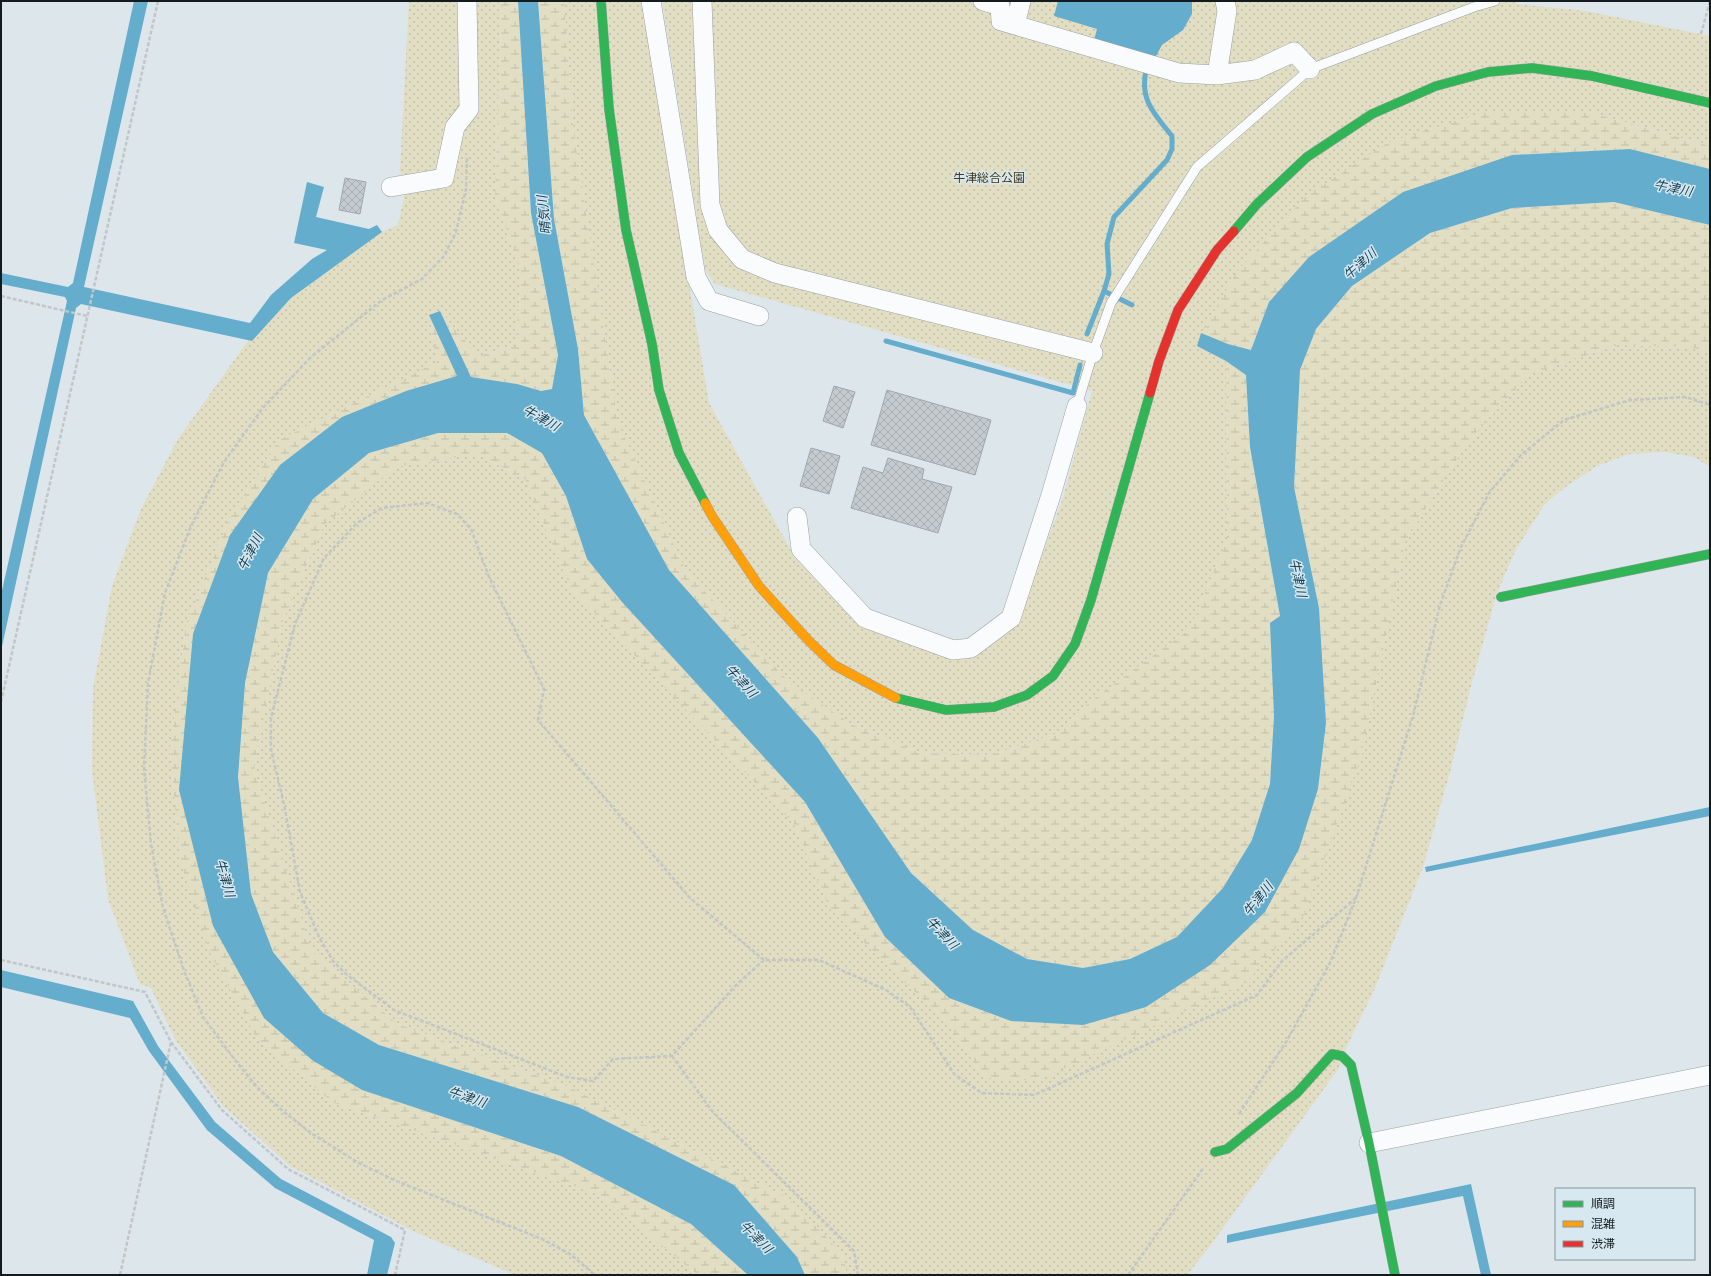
<svg xmlns="http://www.w3.org/2000/svg" width="1711" height="1276" font-family="Jost,'Noto Sans JP',sans-serif">
  <style>
    .grass { fill: url(#grass-dots) }
    .wetland { fill: url(#wetland-marsh) }
    .water { fill: #64adcc }
    .lines { fill: none; stroke-linecap: round; stroke-linejoin: round }
    .stream { stroke: #64adcc; stroke-width: 5 }
    .building { fill: url(#building-cross-hatch); stroke: #a0a8ac }
    .lane-casing { stroke: #99a0a4; stroke-width: 10 }
    .street-casing { stroke: #99a0a4; stroke-width: 20 }
    .fast-casing { stroke: #99a0a4; stroke-width: 10 }
    .slow-casing { stroke: #99a0a4; stroke-width: 10 }
    .jam-casing { stroke: #99a0a4; stroke-width: 10 }
    .path { stroke: #c3c6c7; stroke-width: 2.5; stroke-dasharray: 4 2; stroke-linecap: butt }
    .lane { stroke: #fafbfc; stroke-width: 9 }
    .street { stroke: #fafbfc; stroke-width: 19 }
    .fast { stroke: #30b455; stroke-width: 9 }
    .slow { stroke: #ff9f0a; stroke-width: 9 }
    .jam { stroke: #e5322d; stroke-width: 9 }
    .labels { text-anchor: middle; dominant-baseline: central; stroke-width: 3; stroke-linejoin: round; paint-order: stroke }
    .park-label { font-size: 12px; fill: #433813; stroke: #d7e8f1 }
    .water-label { font-size: 13px; font-style: italic; fill: #184255; stroke: #d7e8f1 }
  </style>
  <defs>
    <pattern id="grass-dots" width="8" height="8" patternUnits="userSpaceOnUse"><rect width="8" height="8" fill="#e2dec3"/><path d="M2 2h.1M6 6h.1" fill="none" stroke="#c1bea7" stroke-width="1.8" stroke-linecap="round"/></pattern>
    <pattern id="wetland-marsh" width="20" height="14" patternUnits="userSpaceOnUse"><rect width="20" height="14" fill="#e2dec3"/><path d="M1 5h8M5 5V1M11 12h8M15 12V8" fill="none" stroke="#c1bea7"/></pattern>
    <pattern id="building-cross-hatch" width="8" height="8" patternUnits="userSpaceOnUse"><rect width="8" height="8" fill="#c4cbcf"/><path d="M0 0l8 8M0 8l8-8" fill="none" stroke="#a8aeb1"/></pattern>
  </defs>
  <rect width="100%" height="100%" fill="#dde6eb"/>
  <path class="grass" d="M 409,1 L 502,1 L 495,196 L 522,275 L 515,346 L 478,356 L 440,311 L 429,315 L 437,362 L 279,440 L 229,519 L 186,624 L 170,750 L 180,860 L 256,1037 L 332,1102 L 600,1195 L 698,1275 L 515,1275 L 415,1232 L 290,1166 L 223,1106 L 175,1039 L 151,988 L 140,984 L 108,899 L 92,770 L 93,689 L 112,586 L 141,509 L 178,439 L 250,338 L 252,341 L 291,298 L 382,232 L 398,225 L 404,198 L 400,169 Z
    M 564,1 L 642,1 L 709,403 L 795,558 L 861,626 L 956,659 L 976,656 L 1017,624 L 1063,498 L 1092,391 L 715,284 L 705,269 L 662,1 L 1517,1 L 1516,4 L 1586,11 L 1710,36 L 1710,146 L 1589,112 L 1201,333 L 1197,346 L 1226,361 L 1227,539 L 1190,629 L 1091,701 L 1055,734 L 991,755 L 920,753 L 851,724 L 790,683 L 686,571 L 618,423 L 573,125 Z
    M 1618,345 L 1691,347 L 1710,353 L 1710,467 L 1694,457 L 1665,452 L 1629,454 L 1597,466 L 1564,488 L 1545,504 L 1516,549 L 1497,593 L 1472,682 L 1450,772 L 1423,867 L 1375,988 L 1345,1050 L 1339,1068 L 1207,1250 L 1187,1275 L 847,1275 L 842,1253 L 787,1198 L 571,1088 L 398,1024 L 312,952 L 254,769 L 282,623 L 324,525 L 395,467 L 477,454 L 525,479 L 570,587 L 794,824 L 829,908 L 947,1023 L 985,1078 L 1361,758 L 1405,542 L 1469,440 L 1530,374 Z"/>
  <path class="wetland" d="M 502,1 L 518,1 L 531,213 L 558,355 L 552,389 L 541,391 L 517,384 L 471,377 L 440,311 L 478,356 L 515,346 L 522,275 L 495,196 Z
    M 538,1 L 564,1 L 573,125 L 618,423 L 686,571 L 790,683 L 851,724 L 920,753 L 991,755 L 1055,734 L 1091,701 L 1190,629 L 1227,539 L 1226,361 L 1246,375 L 1250,447 L 1280,616 L 1270,784 L 1252,840 L 1223,888 L 1177,937 L 1130,959 L 1083,968 L 1027,959 L 973,930 L 911,873 L 818,738 L 669,570 L 584,415 L 578,349 L 554,219 Z
    M 1484,112 L 1589,112 L 1710,146 L 1710,169 L 1630,149 L 1512,155 L 1269,302 L 1251,350 L 1228,344 L 1201,333 L 1238,270 L 1307,195 L 1389,142 Z
    M 1614,202 L 1710,225 L 1710,353 L 1691,347 L 1618,345 L 1530,374 L 1469,440 L 1405,542 L 1361,758 L 1304,915 L 1247,982 L 1037,1081 L 985,1078 L 947,1023 L 829,908 L 794,824 L 570,587 L 525,479 L 477,454 L 396,467 L 324,525 L 282,623 L 254,769 L 312,952 L 398,1024 L 571,1088 L 788,1198 L 842,1253 L 847,1275 L 805,1275 L 797,1257 L 734,1185 L 578,1107 L 379,1045 L 323,1013 L 273,952 L 251,894 L 238,777 L 245,683 L 268,573 L 313,499 L 369,453 L 438,433 L 507,433 L 543,453 L 566,496 L 587,559 L 622,602 L 805,802 L 885,937 L 949,998 L 1011,1021 L 1083,1025 L 1146,1007 L 1265,912 L 1299,849 L 1318,789 L 1326,723 L 1319,608 L 1294,487 L 1300,370 L 1316,329 L 1352,286 L 1430,233 L 1512,208 Z
    M 429,315 L 458,376 L 406,391 L 342,417 L 230,535 L 213,926 L 362,1090 L 561,1156 L 691,1224 L 748,1275 L 698,1275 L 600,1195 L 332,1102 L 256,1037 L 209,951 L 180,860 L 170,750 L 186,624 L 229,519 L 279,440 L 437,362 Z"/>
  <path class="water" d="M 134,1 L 148,1 L 84,287 L 250,323 L 271,295 L 312,259 L 327,250 L 294,243 L 307,182 L 324,187 L 316,217 L 369,229 L 377,225 L 382,232 L 291,298 L 252,341 L 81,304 L 76,308 L 1,651 L 1,595 L 67,301 L 65,297 L 1,284 L 1,273 L 68,287 L 73,283 Z
    M 518,1 L 538,1 L 554,219 L 578,349 L 584,415 L 669,570 L 818,738 L 911,873 L 973,930 L 1027,959 L 1083,968 L 1130,959 L 1177,937 L 1223,888 L 1252,840 L 1270,784 L 1274,716 L 1270,623 L 1280,616 L 1250,447 L 1246,375 L 1226,361 L 1197,346 L 1201,333 L 1228,344 L 1251,350 L 1269,302 L 1309,257 L 1403,192 L 1512,155 L 1630,149 L 1710,169 L 1710,225 L 1614,202 L 1512,208 L 1430,233 L 1352,286 L 1316,329 L 1300,370 L 1294,487 L 1319,608 L 1326,723 L 1318,789 L 1299,849 L 1265,912 L 1210,965 L 1146,1007 L 1083,1025 L 1011,1021 L 949,998 L 885,937 L 805,802 L 622,602 L 587,559 L 566,496 L 542,453 L 507,433 L 438,433 L 369,453 L 313,499 L 268,573 L 245,683 L 238,777 L 251,894 L 273,952 L 323,1013 L 379,1045 L 578,1107 L 734,1185 L 797,1257 L 805,1275 L 748,1275 L 691,1224 L 561,1156 L 362,1090 L 312,1060 L 264,1018 L 213,926 L 179,790 L 193,634 L 230,535 L 280,465 L 342,417 L 406,391 L 457,376 L 429,315 L 440,311 L 471,377 L 517,384 L 541,391 L 552,389 L 558,355 L 531,213 Z
    M 1058,1 L 1192,1 L 1192,14 L 1183,30 L 1162,45 L 1155,58 L 1093,44 L 1097,29 L 1054,16 Z
    M 1710,807 L 1710,816 L 1426,872 L 1425,867 Z
    M 1,970 L 133,1001 L 158,1046 L 215,1122 L 281,1179 L 391,1237 L 395,1243 L 387,1275 L 367,1275 L 374,1240 L 275,1188 L 207,1130 L 149,1051 L 130,1018 L 1,987 Z
    M 1471,1184 L 1491,1275 L 1481,1275 L 1463,1196 L 1227,1243 L 1227,1235 Z"/>
  <g class="lines">
    <path class="stream" d="M 1104,291 L 1132,305
      M 1087,334 L 1104,291 L 1109,274 L 1107,244 L 1114,217 L 1167,160 L 1172,149 L 1172,136 C 1154,114 1138,98 1147,67
      M 886,341 L 1073,393 L 1080,365"/>
  </g>
  <path class="building" d="M 345,178 L 366,182 L 360,214 L 339,210 Z
    M 834,386 L 855,392 L 843,428 L 823,421 Z
    M 887,390 L 991,420 L 975,475 L 871,445 Z
    M 811,448 L 840,456 L 829,494 L 800,486 Z
    M 888,458 L 924,469 L 922,479 L 952,487 L 938,533 L 851,508 L 863,467 L 883,473 Z"/>
  <g class="lines">
    <g class="lane-casing">
      <path id="lane" d="M 1077,406 L 1093,353 L 1111,303 L 1197,167 L 1310,69 L 1474,7 L 1495,1"/>
    </g>
    <g class="street-casing">
      <path id="street" d="M 651,1 L 696,277 L 709,301 L 759,316
        M 702,1 L 710,205 L 718,230 L 742,259 L 775,273 L 1093,353
        M 983,1 L 1000,6 L 1001,21 L 1179,73 L 1217,75 L 1255,70 L 1294,52 L 1310,69
        M 1015,25 L 1021,1
        M 1217,75 L 1227,11 L 1225,1
        M 391,187 L 444,178 L 455,127 L 469,109 L 467,1
        M 797,517 L 801,549 L 865,618 L 953,650 L 971,648 L 1011,618 L 1051,495 L 1077,406
        M 1369,1143 L 1710,1075"/>
    </g>
    <g class="fast-casing">
      <path id="fast" d="M 601,1 L 609,109 L 626,230 L 652,344 L 659,390 L 679,453 L 705,503
        M 1234,231 L 1257,204 L 1307,157 L 1372,114 L 1436,86 L 1488,72 L 1532,68 L 1592,76 L 1710,103
        M 1501,597 L 1710,554
        M 896,698 L 946,710 L 994,707 L 1027,695 L 1053,676 L 1075,644 L 1091,600 L 1150,393
        M 1215,1152 L 1227,1149 L 1297,1093 L 1332,1054 L 1342,1056 L 1351,1065 L 1369,1143 L 1395,1275"/>
    </g>
    <g class="slow-casing">
      <path id="slow" d="M 705,503 L 712,516 L 759,586 L 809,641 L 834,665 L 896,698"/>
    </g>
    <g class="jam-casing">
      <path id="jam" d="M 1150,393 L 1159,361 L 1178,310 L 1217,250 L 1234,231"/>
    </g>
    <path class="path" d="M 1701,34 L 1710,1
      M 467,158 L 466,189 L 456,232 L 444,256 L 422,279 L 382,300 L 310,358 L 262,409 L 224,462 L 191,526 L 165,593 L 148,683 L 144,768 L 151,844 L 163,908 L 185,973 L 203,1017 L 235,1060 L 257,1087 L 284,1112 L 311,1133 L 357,1162 L 394,1180 L 542,1239 L 570,1254 L 595,1275
      M 1,296 L 87,316
      M 1,702 L 158,1
      M 1,960 L 145,992 L 171,1042 L 222,1110 L 288,1169 L 405,1230 L 395,1275
      M 764,960 L 736,985 L 672,1056 L 613,1059 L 593,1081 L 567,1077 L 394,1010 L 346,974 L 333,961 L 319,937 L 300,892 L 284,804 L 271,750 L 271,718 L 295,624 L 324,558 L 357,523 L 382,508 L 427,503 L 457,514 L 471,529 L 489,577 L 544,689 L 538,720 L 690,898 L 764,960 L 819,960 L 886,990 L 910,1007 L 955,1075 L 982,1093 L 1034,1095 L 1257,995 L 1282,961 L 1356,898
      M 672,1056 L 712,1111 L 854,1251 L 858,1275
      M 1239,1114 L 1286,1042 L 1330,963 L 1356,898 L 1413,716 L 1440,605 L 1461,547 L 1489,493 L 1521,455 L 1564,420 L 1630,400 L 1686,397 L 1710,405
      M 120,1275 L 171,1042
      M 1128,1275 L 1204,1167"/>
    <use href="#lane" class="lane"/>
    <use href="#street" class="street"/>
    <use href="#fast" class="fast"/>
    <use href="#slow" class="slow"/>
    <use href="#jam" class="jam"/>
  </g>
  <g class="labels">
    <g class="park-label">
      <text x="989" y="178">牛津総合公園</text>
    </g>
    <g class="water-label">
      <text transform="translate(1673 188) rotate(11)">牛津川</text>
      <text transform="translate(544 215) rotate(-96)">晴気川</text>
      <text transform="translate(1360 264) rotate(-42)">牛津川</text>
      <text transform="translate(541 418) rotate(29)">牛津川</text>
      <text transform="translate(250 552) rotate(-63)">牛津川</text>
      <text transform="translate(1298 578) rotate(78)">牛津川</text>
      <text transform="translate(741 681) rotate(47)">牛津川</text>
      <text transform="translate(225 878) rotate(74)">牛津川</text>
      <text transform="translate(1258 899) rotate(-52)">牛津川</text>
      <text transform="translate(942 933) rotate(46)">牛津川</text>
      <text transform="translate(467 1097) rotate(19)">牛津川</text>
      <text transform="translate(756 1237) rotate(45)">牛津川</text>
    </g>
  </g>
  <rect width="1711" height="1276" fill="none" stroke="#141b1e" stroke-width="4"/>
  <rect x="1555" y="1188" width="140" height="72" fill="#d7e8f1" stroke="#89969d"/>
  <rect x="1563" y="1201" width="20" height="6" fill="#30b455" stroke="#89969d"/>
  <text x="1591" y="1208" font-size="12" fill="#141b1e">順調</text>
  <rect x="1563" y="1221" width="20" height="6" fill="#ff9f0a" stroke="#89969d"/>
  <text x="1591" y="1228" font-size="12" fill="#141b1e">混雑</text>
  <rect x="1563" y="1241" width="20" height="6" fill="#e5322d" stroke="#89969d"/>
  <text x="1591" y="1248" font-size="12" fill="#141b1e">渋滞</text>
</svg>
